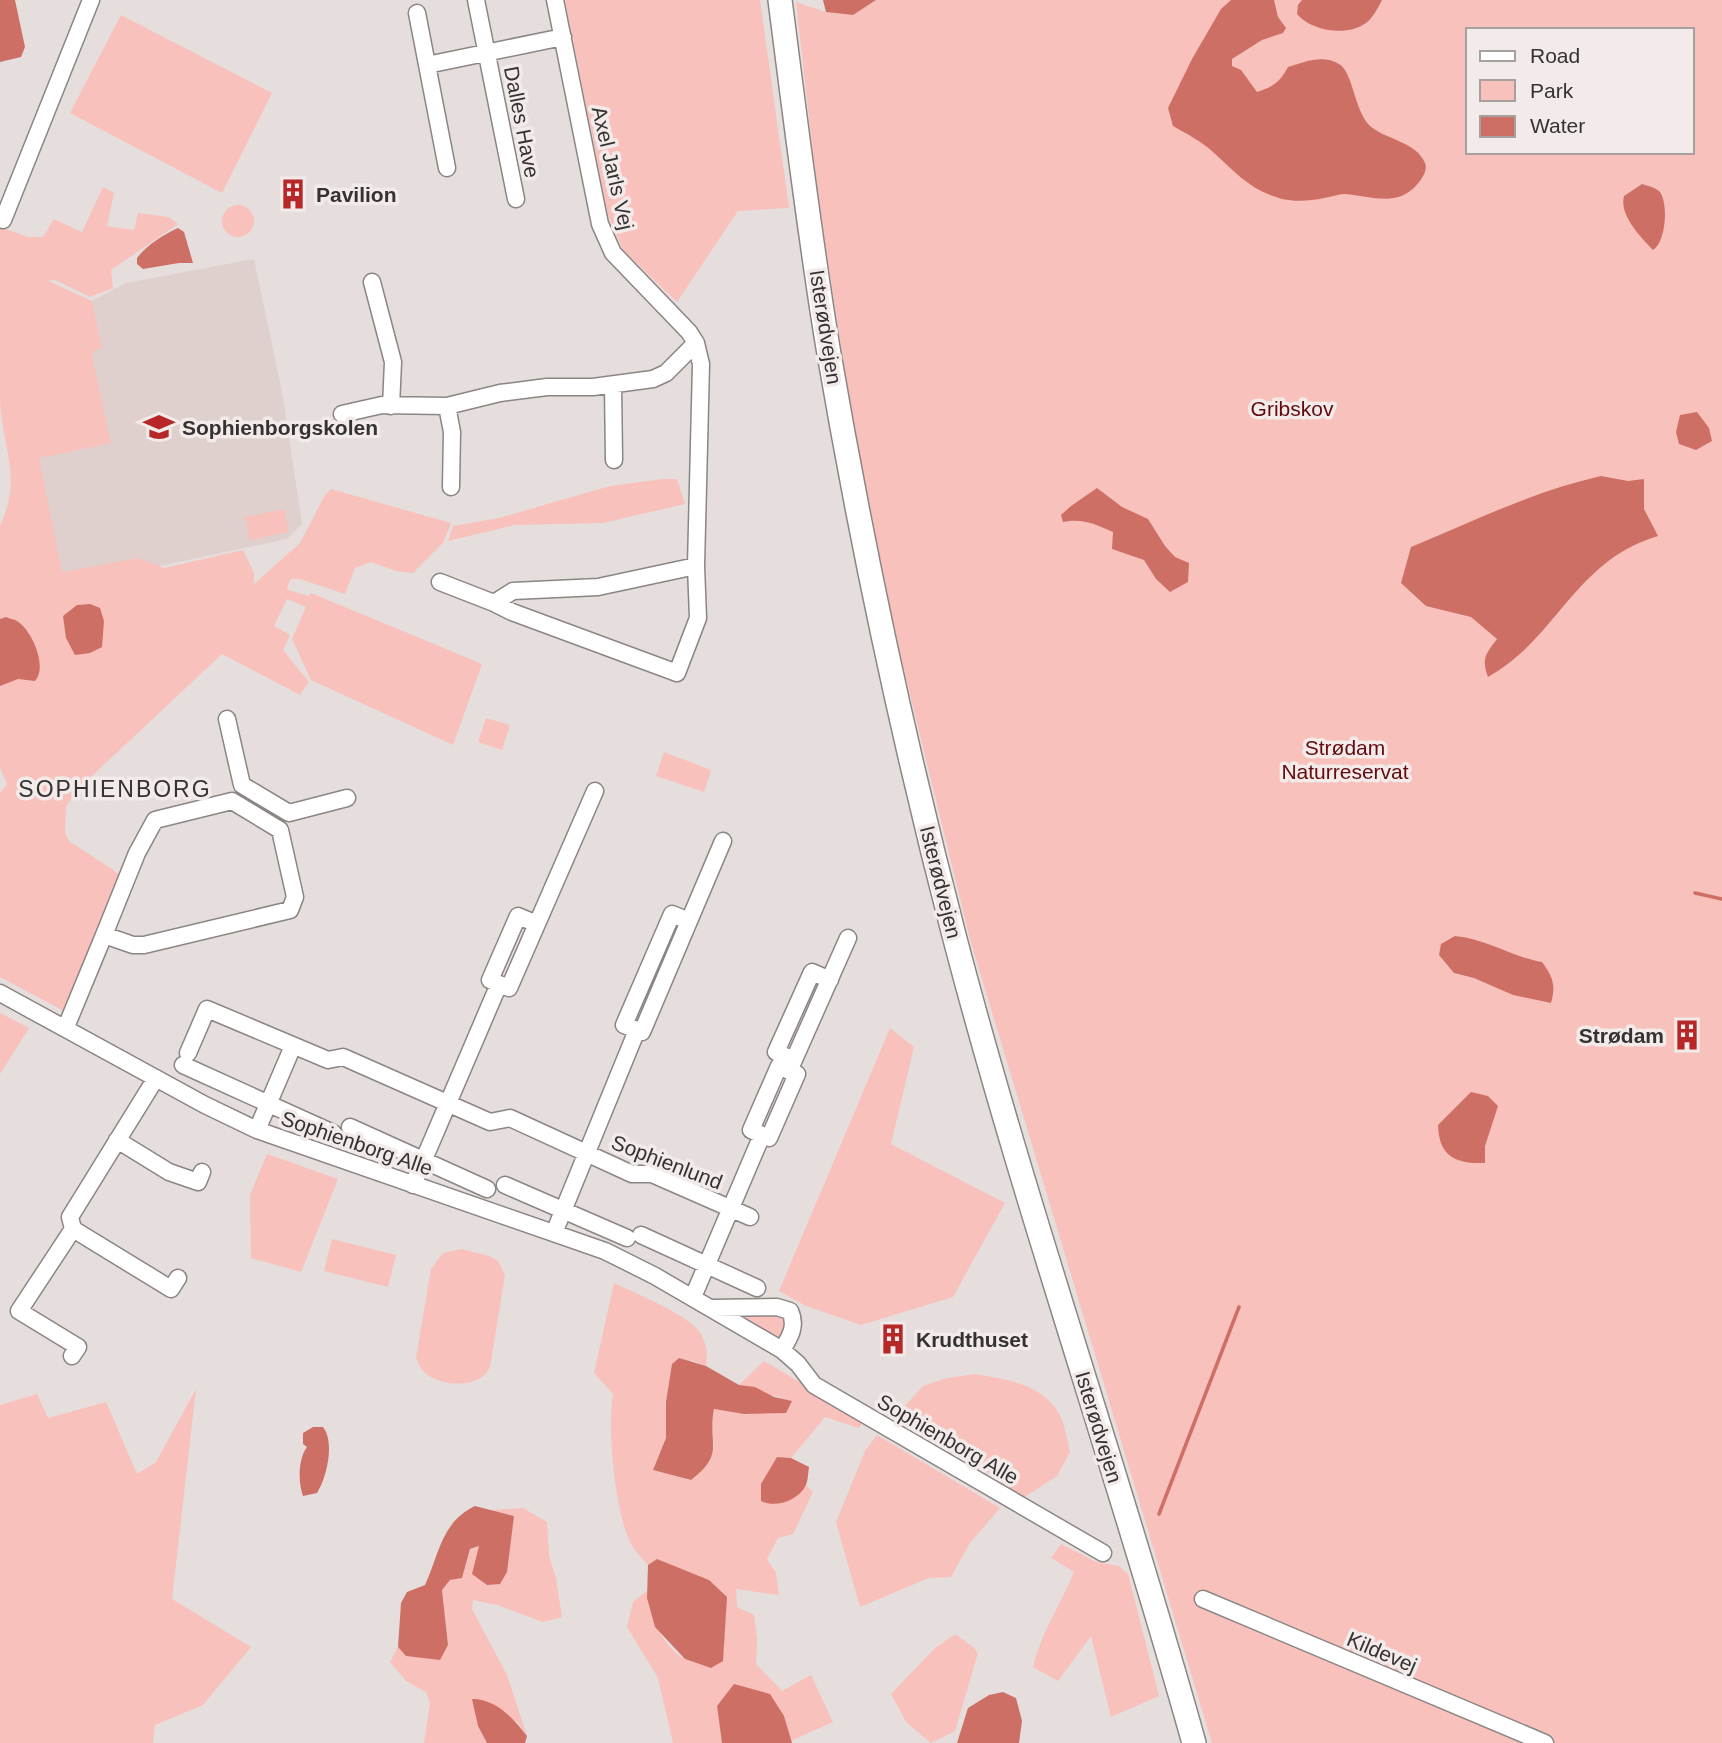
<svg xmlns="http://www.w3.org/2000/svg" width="1722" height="1743" font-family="Helvetica,sans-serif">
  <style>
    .built { fill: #dfd0ce }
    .green { fill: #f9c1bb; fill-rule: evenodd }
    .water { fill: #ce6f66 }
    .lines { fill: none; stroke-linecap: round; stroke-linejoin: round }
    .stream { stroke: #ce6f66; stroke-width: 3.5 }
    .minor-casing { stroke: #8b8584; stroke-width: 19 }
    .highway-casing { stroke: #8b8584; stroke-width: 26 }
    .minor { stroke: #fff; stroke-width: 16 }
    .highway { stroke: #fff; stroke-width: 23 }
    .labels { text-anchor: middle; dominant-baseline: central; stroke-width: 7; stroke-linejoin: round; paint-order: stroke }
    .street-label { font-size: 21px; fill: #353232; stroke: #f2ebea }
    .poi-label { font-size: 21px; font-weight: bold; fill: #353232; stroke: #f2ebea; text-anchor: start }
    .park-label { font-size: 21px; fill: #630a0d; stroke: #f2ebea }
    .neighbourhood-label { font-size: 23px; letter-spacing: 2px; fill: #353232; stroke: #f2ebea }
  </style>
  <rect width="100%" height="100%" fill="#e5dedd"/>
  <path class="built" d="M 254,259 L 283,397 L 302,524 L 287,539 L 160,566 L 122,566 L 60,577 L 35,458 L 27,272 L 92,301 L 126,283 Z"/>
  <path class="green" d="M 565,0 L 760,0 L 789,208 L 738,211 L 677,302 L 623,250 L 608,215 Z
    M 876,0 L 1722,0 L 1722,1743 L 1212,1743 L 970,939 L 895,633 L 859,461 L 818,198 L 796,2 L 826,12 L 853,15 ZM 1468,30 L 1692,30 L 1692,152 L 1468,152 Z
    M 121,15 L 272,93 L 222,193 L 70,113 Z
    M 103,187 L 114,193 L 107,226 L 134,230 L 138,213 L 169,217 L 178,224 L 111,270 L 113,288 L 90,297 L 55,280 L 48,281 L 92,301 L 102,349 L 95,350 L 92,356 L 111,443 L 39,458 L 62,572 L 139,558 L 164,568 L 243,550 L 254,573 L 254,584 L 300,543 L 325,495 L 331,489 L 451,523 L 443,543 L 413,573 L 396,571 L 371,562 L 355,568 L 345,594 L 300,579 L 291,579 L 287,587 L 288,590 L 309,596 L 311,593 L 482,664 L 453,745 L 311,680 L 292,639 L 306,607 L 287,599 L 274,626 L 290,635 L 283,650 L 309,682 L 300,695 L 222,654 L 78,789 L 66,806 L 65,833 L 69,841 L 124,877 L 66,1012 L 0,977 L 0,793 L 7,784 L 0,768 L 0,526 C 23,477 2,449 0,400 C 0,342 0,284 0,227 L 28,237 L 43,237 L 54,219 L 82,232 Z
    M222 221a16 16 0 1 1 32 0a16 16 0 1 1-32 0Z
    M 663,479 L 677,479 L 685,504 L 603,523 L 515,525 L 448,541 L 453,526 L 499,518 L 610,486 Z
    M 284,509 L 289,532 L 250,540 L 245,517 Z
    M 486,718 L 510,725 L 502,750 L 478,742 Z
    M 664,752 L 711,770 L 704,792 L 656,776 Z
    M 0,1013 L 29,1028 L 0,1074 Z
    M 890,1028 L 914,1047 L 891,1144 L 1005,1203 L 953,1297 L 861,1325 L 806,1306 L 779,1291 Z
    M 267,1154 L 338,1179 L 301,1272 L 251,1258 L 250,1195 Z
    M 332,1239 L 396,1255 L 388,1287 L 324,1271 Z
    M 462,1249 L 489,1256 L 498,1261 L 505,1275 L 490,1367 C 481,1388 447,1387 429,1376 C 422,1372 419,1365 416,1358 L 431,1269 L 443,1253 Z
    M 614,1283 C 635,1293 690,1315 701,1334 C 707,1345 708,1354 706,1366 L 691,1360 L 666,1402 L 666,1438 L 653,1470 L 690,1480 L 714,1446 L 711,1425 L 714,1409 L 744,1414 L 782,1397 C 768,1397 755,1387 739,1385 L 764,1361 L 864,1420 L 859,1428 L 825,1417 L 791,1458 L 777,1457 L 789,1500 L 806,1485 L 813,1492 L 793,1534 L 778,1538 L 767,1559 L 776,1573 L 779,1595 L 736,1589 L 737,1607 L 754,1615 L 757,1639 L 756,1664 L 782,1691 L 811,1675 L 833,1722 L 791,1741 L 784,1716 L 717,1706 L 722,1743 L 673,1743 L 658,1678 L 627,1627 L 633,1602 L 648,1590 C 647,1613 663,1648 685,1659 C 693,1663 703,1664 711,1668 L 709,1580 L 657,1560 L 648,1565 C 643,1559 635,1552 631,1544 C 615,1512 607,1429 613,1394 L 594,1373 Z
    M 729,1309 L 779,1311 L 788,1318 L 784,1336 L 779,1339 L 772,1338 Z
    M 975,1374 C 1005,1379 1043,1384 1059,1414 C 1065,1424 1067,1440 1070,1452 L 1057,1476 L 1023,1498 L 902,1409 L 923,1386 L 947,1378 Z
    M 196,1389 L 172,1599 L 251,1647 L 203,1705 L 155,1725 L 153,1743 L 0,1743 L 0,1405 L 37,1394 L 48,1418 L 106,1402 L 137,1474 L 156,1462 Z
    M 877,1435 L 1000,1508 L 970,1543 L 951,1577 L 929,1578 L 860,1607 L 836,1522 L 865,1451 Z
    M 523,1508 L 547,1522 L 549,1556 L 556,1578 L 562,1617 L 543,1622 L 497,1605 L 473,1600 L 472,1609 L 507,1675 L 527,1736 L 517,1722 L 473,1699 L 478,1726 L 487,1743 L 424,1743 L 430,1703 L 426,1692 L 406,1681 L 390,1662 L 398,1647 L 406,1656 L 448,1645 L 442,1590 L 450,1580 L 462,1578 L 470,1550 L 480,1546 L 472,1574 L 514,1516 L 491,1510 Z
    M 1061,1544 L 1096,1562 L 1119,1566 L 1128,1574 L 1159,1696 L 1111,1717 L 1091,1636 L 1058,1681 L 1033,1667 C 1041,1633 1061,1604 1074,1572 L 1051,1558 Z
    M 955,1634 L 973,1647 L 978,1653 L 955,1731 L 931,1743 L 906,1722 L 891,1694 L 934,1649 Z"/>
  <path class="water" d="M 0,0 L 15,0 L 25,47 L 21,57 L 0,62 Z
    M 823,0 L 876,0 L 853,15 L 826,12 Z
    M 1231,0 L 1274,0 L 1278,17 L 1286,28 L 1283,33 L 1262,40 L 1232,59 L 1232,66 L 1241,70 L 1257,92 C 1273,87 1280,82 1288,67 C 1304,62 1323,54 1339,64 C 1353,72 1354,109 1369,125 C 1385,140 1416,141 1425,163 C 1427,168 1425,173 1422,178 C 1401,210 1373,196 1345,194 C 1338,194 1331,197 1324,198 C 1311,201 1295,202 1282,199 C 1251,191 1235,172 1213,152 C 1201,141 1187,134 1173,126 L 1168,108 L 1192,59 L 1221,9 Z
    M 1302,0 L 1382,0 C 1378,8 1372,19 1366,23 C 1347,37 1311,31 1297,14 L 1298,5 Z
    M 1642,184 C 1648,186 1654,187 1659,191 C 1669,201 1666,243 1653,250 C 1640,236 1619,215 1624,196 Z
    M 178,228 L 184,232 L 193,263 L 179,263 L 143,269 L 137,264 L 137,258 C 147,245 163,235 178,228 Z
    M 1697,412 L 1709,428 L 1712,441 L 1696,450 L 1679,444 L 1676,432 L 1680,415 Z
    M 1601,476 L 1628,481 L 1644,479 L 1644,509 L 1658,536 C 1574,561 1558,638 1488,677 C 1481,658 1486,654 1497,639 L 1471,617 L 1426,606 L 1401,583 L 1411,547 C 1474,521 1534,491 1601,476 Z
    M 1097,488 L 1122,507 L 1148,519 L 1165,546 L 1175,557 L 1189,563 L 1188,582 L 1170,592 L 1156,579 L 1144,560 L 1112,549 L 1113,532 C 1095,524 1083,518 1063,522 L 1061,515 L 1071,506 Z
    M 90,604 L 100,608 L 104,621 L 102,647 L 90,653 L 75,655 L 66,638 L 63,616 L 77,605 Z
    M 6,617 C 10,619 14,619 17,621 C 32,630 48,667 35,681 L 18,679 L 0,686 L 0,619 Z
    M 1455,936 C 1487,939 1512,957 1542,962 C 1553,977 1556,985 1551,1003 L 1513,995 L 1474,978 L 1454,973 L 1439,955 L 1441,944 Z
    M 1471,1092 L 1488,1096 L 1498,1106 L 1485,1146 L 1485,1163 C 1456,1164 1439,1157 1438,1125 Z
    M 679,1358 L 706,1366 L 739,1385 L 755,1387 L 774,1397 L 792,1401 L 786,1413 L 744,1414 L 714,1409 C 707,1444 726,1453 691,1480 L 653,1470 L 666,1438 L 666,1402 L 672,1364 Z
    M 313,1427 L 323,1427 C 335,1442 327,1477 317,1493 L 303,1496 C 298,1482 298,1459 307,1447 L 303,1444 L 303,1433 Z
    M 777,1457 L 791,1458 L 809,1467 C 808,1473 808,1480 806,1485 C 798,1501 776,1508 761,1501 L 761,1484 Z
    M 475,1506 L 514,1516 L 507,1572 L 500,1584 L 487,1585 L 472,1574 L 479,1546 L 470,1549 L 462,1578 L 450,1580 L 442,1590 L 448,1645 L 440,1660 L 406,1656 L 398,1647 L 401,1603 L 407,1592 L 425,1585 C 439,1555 441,1522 475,1506 Z
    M 657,1559 L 709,1580 L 727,1597 L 723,1661 L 711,1668 L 685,1659 L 655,1627 L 647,1598 L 648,1565 Z
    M 734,1684 L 770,1694 L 784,1716 L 792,1743 L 722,1743 L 717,1706 Z
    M 1003,1692 L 1016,1698 L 1022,1721 L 1019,1743 L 957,1743 L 968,1708 L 989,1695 Z
    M 472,1699 C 496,1699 513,1718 527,1736 L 525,1743 L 487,1743 L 478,1726 Z"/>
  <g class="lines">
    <path class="stream" d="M 1695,893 L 1722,899
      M 1159,1514 L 1239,1307"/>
    <g class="minor-casing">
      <path id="minor" d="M 476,0 L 516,199
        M 417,13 L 447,168
        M 427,65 L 563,37
        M 0,219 L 3,220 L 91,0
        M 372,282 L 393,362 L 391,406
        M 613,385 L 614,460
        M 447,406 L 452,432 L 451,487
        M 342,414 L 382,405 L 447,406 L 500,393 L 547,387 L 593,387 L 653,379 L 666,373 L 696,343
        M 440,582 L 494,603 L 512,612 L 677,673 L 698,618 L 696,566 L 701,364 L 696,343 L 689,332 L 613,253 L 600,224 L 555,0
        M 494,603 L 513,591 L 598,587 L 696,566
        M 227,719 L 242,785 L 289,813 L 347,798
        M 499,984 L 490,980 L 518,916 L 537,924
        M 0,993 L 205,1105 L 257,1130 L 605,1251 L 655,1276 L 782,1350 L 798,1364 L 814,1385 L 1103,1553
        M 66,1027 L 104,935 L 133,945 L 144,945 L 290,910 L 295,897 L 280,830 L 232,801 L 155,820 L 137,853 L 104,935
        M 637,1030 L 624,1025 L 672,914 L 689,921
        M 188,1053 L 207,1009 L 328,1060 L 343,1057 L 490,1122 L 510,1118 L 632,1174 L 652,1174 L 750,1217
        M 794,1060 L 776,1052 L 812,972 L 830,980
        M 183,1065 L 333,1133
        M 789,1071 L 848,938
        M 350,1127 L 487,1189
        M 257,1130 L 293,1046
        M 117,1140 L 169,1172 L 198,1182 L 202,1172
        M 413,1185 L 499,984 L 509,988 L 595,791
        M 505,1185 L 627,1238
        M 73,1229 L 171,1289 L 178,1278
        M 554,1233 L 637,1030 L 642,1032 L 723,841
        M 641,1235 L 757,1288
        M 693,1297 L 762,1135 L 769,1138 L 797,1074 L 779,1066 L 751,1130 L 762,1135
        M 711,1308 L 777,1307 L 790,1311 C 797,1326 790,1337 782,1350
        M 72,1356 L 78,1347 L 19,1311 L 73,1229 L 70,1217 L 156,1078
        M 1203,1599 L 1545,1743"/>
    </g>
    <g class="highway-casing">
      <path id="highway" d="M 780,0 C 795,116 809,233 828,348 C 862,547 904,744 955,939 C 1026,1210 1119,1474 1194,1743"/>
    </g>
    <use href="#minor" class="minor"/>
    <use href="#highway" class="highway"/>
  </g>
  <defs>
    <g id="building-bare" transform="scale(2.415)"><path d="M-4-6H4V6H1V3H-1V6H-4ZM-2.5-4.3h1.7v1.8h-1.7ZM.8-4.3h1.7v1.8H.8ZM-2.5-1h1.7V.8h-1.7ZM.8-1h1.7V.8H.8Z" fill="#b72727" stroke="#f2ebea" stroke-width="2.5" paint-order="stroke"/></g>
    <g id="school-bare" transform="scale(2.415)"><path d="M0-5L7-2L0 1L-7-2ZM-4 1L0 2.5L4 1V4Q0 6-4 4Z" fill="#b72727" stroke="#f2ebea" stroke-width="2.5" paint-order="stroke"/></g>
  </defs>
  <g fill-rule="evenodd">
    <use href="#building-bare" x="293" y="194"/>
    <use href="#school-bare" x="159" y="427"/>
    <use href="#building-bare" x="1687" y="1035"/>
    <use href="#building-bare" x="893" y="1339"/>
  </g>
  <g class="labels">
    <g class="street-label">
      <text transform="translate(522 122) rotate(79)">Dalles Have</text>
      <text transform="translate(613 168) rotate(77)">Axel Jarls Vej</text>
      <text transform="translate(826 327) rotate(81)">Isterødvejen</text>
      <text transform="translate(941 882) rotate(76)">Isterødvejen</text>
      <text transform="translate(357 1143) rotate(19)">Sophienborg Alle</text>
      <text transform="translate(667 1162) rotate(21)">Sophienlund</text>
      <text transform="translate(1099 1427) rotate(73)">Isterødvejen</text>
      <text transform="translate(948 1439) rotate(30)">Sophienborg Alle</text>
      <text transform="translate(1382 1652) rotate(23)">Kildevej</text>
    </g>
    <g class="poi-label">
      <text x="316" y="194">Pavilion</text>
      <text x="182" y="427">Sophienborgskolen</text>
      <text x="1664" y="1035" text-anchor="end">Strødam</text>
      <text x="916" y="1339">Krudthuset</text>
    </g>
    <g class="park-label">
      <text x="1292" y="408">Gribskov</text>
      <text x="1345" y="747">Strødam<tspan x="1345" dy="24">Naturreservat</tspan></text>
    </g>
    <g class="neighbourhood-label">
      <text x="115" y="789">SOPHIENBORG</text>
    </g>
  </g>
  <rect x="1466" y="28" width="228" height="126" fill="#f2ebea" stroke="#a6a1a0" stroke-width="2"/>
  <rect x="1480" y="51" width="35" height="10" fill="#ffffff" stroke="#a6a1a0" stroke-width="2"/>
  <text x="1530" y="63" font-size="21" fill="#353232">Road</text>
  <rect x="1480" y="80" width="35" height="21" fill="#f9c1bb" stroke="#a6a1a0" stroke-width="2"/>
  <text x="1530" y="98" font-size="21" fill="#353232">Park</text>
  <rect x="1480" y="116" width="35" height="21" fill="#ce6f66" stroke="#a6a1a0" stroke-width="2"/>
  <text x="1530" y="133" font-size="21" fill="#353232">Water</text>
</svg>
